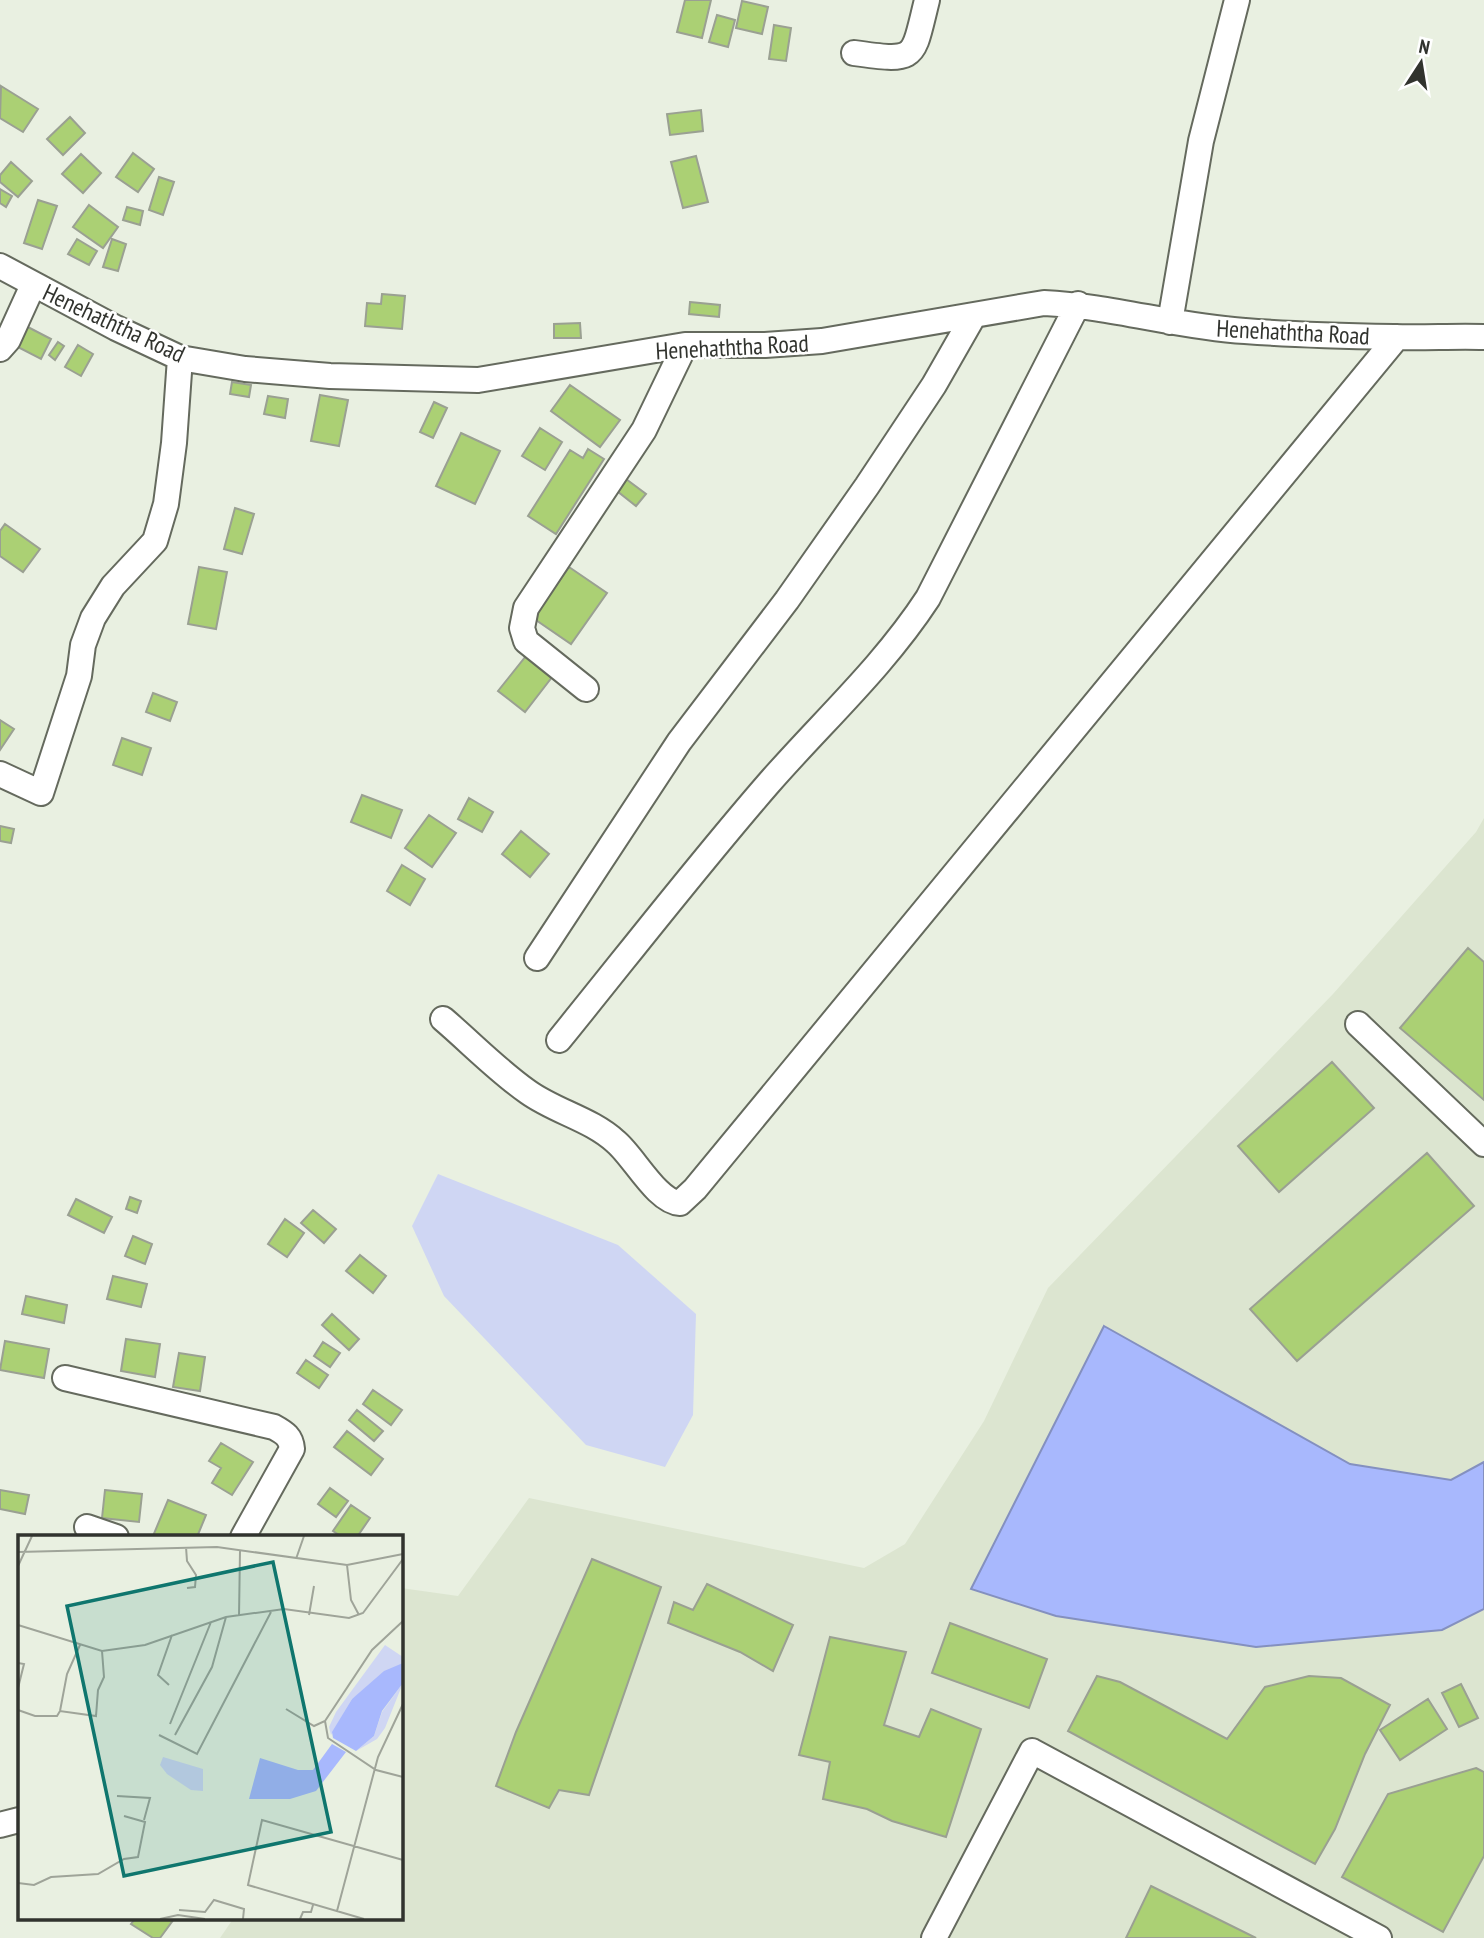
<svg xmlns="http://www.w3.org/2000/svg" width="1484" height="1938" font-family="'PT Sans Narrow',sans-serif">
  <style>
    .built { fill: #dce5d0 }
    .green { fill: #cfd6f3 }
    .water { fill: #a8b8fd; stroke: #8490bf; stroke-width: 2 }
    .building { fill: #abd074; stroke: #9aa092; stroke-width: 2 }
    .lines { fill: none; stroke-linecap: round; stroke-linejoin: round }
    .minor-casing { stroke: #656a5e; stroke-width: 28 }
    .minor { stroke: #fff; stroke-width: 24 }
    .labels { text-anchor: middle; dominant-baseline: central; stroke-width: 5; stroke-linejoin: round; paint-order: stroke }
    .street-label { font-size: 24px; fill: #31332e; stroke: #fff }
    .inset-road { fill: none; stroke: #9fa499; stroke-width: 2 }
    .view { fill: #0f766e; fill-opacity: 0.15; stroke: #0f766e; stroke-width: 3.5 }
    .inset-edge { fill: none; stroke: #31332e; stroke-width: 3.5 }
  </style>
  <rect width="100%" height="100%" fill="#e9f0e1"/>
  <path class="built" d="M 1484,818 L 1484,1938 L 220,1938 L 233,1919 L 401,1919 L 401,1588 L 458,1596 L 529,1498 L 864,1568 L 905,1544 L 984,1421 L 1048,1288 L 1333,994 L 1476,832 Z"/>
  <path class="green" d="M 438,1174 L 618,1245 L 696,1314 L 693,1415 L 665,1467 L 586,1445 L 444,1296 L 412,1226 Z"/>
  <path class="water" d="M 1104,1326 L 1350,1464 L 1451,1480 L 1484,1462 L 1484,1609 L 1442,1630 L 1256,1647 L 1056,1616 L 971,1589 Z"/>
  <path class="building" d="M 685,0 L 711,0 L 702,38 L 677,32 Z
    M 742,1 L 768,7 L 762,34 L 736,28 Z
    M 717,15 L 735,20 L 728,47 L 709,42 Z
    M 774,25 L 791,28 L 786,61 L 769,59 Z
    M 1,86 L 38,109 L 23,132 L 0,118 Z
    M 701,110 L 703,131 L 670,135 L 667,114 Z
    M 70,117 L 85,133 L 63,155 L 47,139 Z
    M 133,153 L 154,169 L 138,192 L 116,177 Z
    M 81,154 L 101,173 L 83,193 L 62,174 Z
    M 696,156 L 708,202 L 683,208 L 671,162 Z
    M 11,162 L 32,181 L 18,197 L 0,182 L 0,175 Z
    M 159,177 L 174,182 L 163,215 L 149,210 Z
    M 0,189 L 12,196 L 6,207 L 0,203 Z
    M 38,200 L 57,206 L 42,249 L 24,243 Z
    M 89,205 L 118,227 L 103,248 L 73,227 Z
    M 127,207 L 143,211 L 140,225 L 123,220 Z
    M 77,239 L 97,251 L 89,265 L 68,254 Z
    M 112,239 L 126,244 L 118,271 L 103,267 Z
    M 382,294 L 405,296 L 402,329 L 365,326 L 367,303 L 381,304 Z
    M 690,302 L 720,305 L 719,317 L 689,314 Z
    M 580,323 L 581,338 L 554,338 L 554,324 Z
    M 24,325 L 51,339 L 41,359 L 14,345 Z
    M 58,342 L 64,346 L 55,360 L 49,355 Z
    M 78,345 L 93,354 L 81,376 L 65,367 Z
    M 232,382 L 251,385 L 249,397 L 230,394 Z
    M 570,385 L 620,420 L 600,447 L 551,411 Z
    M 320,395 L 348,400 L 339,446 L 311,441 Z
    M 268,396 L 288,399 L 285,418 L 264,414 Z
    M 434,402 L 447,408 L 433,438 L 420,432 Z
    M 540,428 L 562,442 L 545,470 L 522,456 Z
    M 461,433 L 500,451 L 475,504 L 436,486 Z
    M 588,449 L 604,459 L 556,534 L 528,516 L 570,450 L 583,458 Z
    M 626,479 L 646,494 L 636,506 L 617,491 Z
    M 235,508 L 254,514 L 242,554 L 224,549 Z
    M 5,524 L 40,549 L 23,572 L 0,556 L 0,531 Z
    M 199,567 L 227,572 L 216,629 L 188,624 Z
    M 569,567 L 607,593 L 571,644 L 533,618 Z
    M 530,651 L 556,672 L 525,712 L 498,691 Z
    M 153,693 L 177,702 L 170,721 L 146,712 Z
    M 0,720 L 14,729 L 0,750 Z
    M 122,738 L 151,748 L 142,775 L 113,765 Z
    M 362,795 L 402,810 L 391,838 L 351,822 Z
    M 469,798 L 493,812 L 482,832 L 458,819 Z
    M 429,815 L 456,833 L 432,867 L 405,848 Z
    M 0,826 L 14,829 L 11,843 L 0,841 Z
    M 521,831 L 549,854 L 530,877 L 502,854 Z
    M 402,865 L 425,879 L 410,905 L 387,891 Z
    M 1468,948 L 1484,962 L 1484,1100 L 1400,1028 Z
    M 1332,1062 L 1374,1108 L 1279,1192 L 1238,1146 Z
    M 1427,1153 L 1474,1206 L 1297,1361 L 1250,1309 Z
    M 130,1197 L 141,1201 L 137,1213 L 126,1209 Z
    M 76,1199 L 112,1217 L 104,1233 L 68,1215 Z
    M 313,1210 L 336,1229 L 324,1243 L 301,1223 Z
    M 285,1219 L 304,1233 L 287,1257 L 268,1244 Z
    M 133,1236 L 152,1244 L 145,1264 L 125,1256 Z
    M 360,1255 L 386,1276 L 373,1293 L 346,1271 Z
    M 113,1276 L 147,1284 L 141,1307 L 107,1299 Z
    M 26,1296 L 67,1305 L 64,1323 L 22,1314 Z
    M 332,1314 L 359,1339 L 349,1350 L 322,1325 Z
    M 126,1339 L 160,1344 L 155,1377 L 121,1371 Z
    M 5,1341 L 49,1349 L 44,1378 L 0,1370 Z
    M 323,1342 L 340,1353 L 330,1367 L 314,1356 Z
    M 179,1353 L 205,1357 L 200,1391 L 173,1387 Z
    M 306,1360 L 328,1375 L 319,1388 L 297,1373 Z
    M 373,1390 L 402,1410 L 391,1425 L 363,1404 Z
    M 357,1410 L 383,1431 L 374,1441 L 349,1420 Z
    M 347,1431 L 383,1459 L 371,1475 L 334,1447 Z
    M 221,1443 L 253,1462 L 232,1495 L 212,1483 L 221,1468 L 209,1461 Z
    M 330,1488 L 348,1501 L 336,1517 L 318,1504 Z
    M 0,1490 L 29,1495 L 25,1514 L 0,1509 Z
    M 105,1490 L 142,1494 L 139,1522 L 102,1518 Z
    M 168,1500 L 206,1515 L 197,1537 L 153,1536 Z
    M 351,1505 L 370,1518 L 357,1537 L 342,1537 L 333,1531 Z
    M 592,1559 L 661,1587 L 589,1795 L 559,1790 L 549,1808 L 496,1786 L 516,1732 Z
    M 707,1584 L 793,1625 L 773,1671 L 740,1652 L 668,1623 L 674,1602 L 693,1610 Z
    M 950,1623 L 1047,1659 L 1029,1708 L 932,1673 Z
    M 830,1637 L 906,1652 L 884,1725 L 919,1737 L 931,1709 L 981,1729 L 946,1837 L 892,1821 L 867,1809 L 823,1799 L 830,1762 L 799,1755 Z
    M 1097,1676 L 1120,1682 L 1227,1739 L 1265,1687 L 1309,1676 L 1341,1678 L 1390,1705 L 1365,1754 L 1335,1829 L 1315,1864 L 1068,1731 Z
    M 1461,1684 L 1478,1718 L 1459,1727 L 1442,1693 Z
    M 1428,1699 L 1447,1729 L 1400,1760 L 1380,1730 Z
    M 1476,1768 L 1484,1772 L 1484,1856 L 1443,1932 L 1342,1877 L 1388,1794 Z
    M 1151,1886 L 1256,1938 L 1126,1938 Z
    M 135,1919 L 174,1919 L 160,1938 L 153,1938 L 131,1924 Z"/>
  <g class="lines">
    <g class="minor-casing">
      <path id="minor" d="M 854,53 C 918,62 912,60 927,0
        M 0,266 L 116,328 L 180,358 L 245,369 L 330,376 L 478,380 L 685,345 L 765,345 L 822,341 L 1044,303 C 1112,306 1177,327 1245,331 C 1294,335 1344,336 1394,337 C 1424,338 1454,336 1484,337
        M 1170,322 L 1201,141 L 1237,0
        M 0,349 L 8,340 L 33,285
        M 586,689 L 526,641 L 522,628 L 526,608 L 644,430 L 685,345
        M 0,774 L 41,793 L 79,676 L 83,645 L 93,618 L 113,586 L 155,541 L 166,504 L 174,443 L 180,358
        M 537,958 L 679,742 L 787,600 L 867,486 L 934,385 L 974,315
        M 443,1019 C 471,1043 498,1071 528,1092 C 556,1112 591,1119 616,1142 C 634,1157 657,1202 680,1203 L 695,1189 L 1397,337
        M 1358,1024 L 1484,1144
        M 559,1040 C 628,955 696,867 768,784 C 822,722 883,667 928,598 L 1078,304
        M 65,1378 L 274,1427 C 285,1433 291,1437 292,1449 L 243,1537
        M 87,1527 L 116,1537
        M 0,1825 L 19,1820
        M 934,1938 L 1032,1751 L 1379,1938"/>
    </g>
    <use href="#minor" class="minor"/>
  </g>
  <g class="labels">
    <g class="street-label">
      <text transform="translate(114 323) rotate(25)">Henehaththa Road</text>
      <text transform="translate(1293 332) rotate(3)">Henehaththa Road</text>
      <text transform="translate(732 347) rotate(-3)">Henehaththa Road</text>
    </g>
  </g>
  <g transform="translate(18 1535)">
    <rect width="385" height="385" fill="#e9f0e1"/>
    <path d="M 367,110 L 385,122 L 385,128 L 334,164 L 313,200 L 311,192 L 318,177 ZM 385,148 L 367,193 L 359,204 L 338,216 L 356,201 L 364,177 ZM 145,222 L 185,234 L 185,256 L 173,255 L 149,239 L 142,230 Z" fill="#cfd6f3"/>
    <path d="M 385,128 L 385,148 L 364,176 L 356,201 L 338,216 L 315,203 L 314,197 L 334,164 L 366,136 ZM 314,209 L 328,217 L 298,256 L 272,264 L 231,264 L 242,223 L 280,235 L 295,235 Z" fill="#a8b8fd"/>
    <path class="inset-road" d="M 168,12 L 169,26 L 178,40 L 177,52 L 169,53M 0,17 L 199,12 L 329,30 L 385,19M 278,24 L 286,1M 329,30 L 333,65 L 341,80M 0,31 L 14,1M 291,80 L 296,51M 221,81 L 222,16M 0,90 L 84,116 L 127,110 L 208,82 L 266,74 L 331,83 L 345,78 L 385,24M 0,128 L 6,129 L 0,153M 151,150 L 140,140 L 154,100M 268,174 L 296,191 L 307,186 L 354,115 L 385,86M 0,175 L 17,181 L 39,181 L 42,176 L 78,181 L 80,155 L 86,142 L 84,116M 42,176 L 49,139 L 62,110M 307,186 L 310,203 L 358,235 L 385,242M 152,189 L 193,87M 141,200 L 179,219 L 253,77M 157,200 L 194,132 L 208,82M 99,261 L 132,263 L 126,285M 0,348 L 16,350 L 33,342 L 80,339 L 106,324 L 120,322 L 127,287 L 106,281M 161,375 L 187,377 L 196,365 L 226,374 L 225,384M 319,376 L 360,222 L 385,169M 142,384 L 160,380 L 187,384M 282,384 L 285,377 L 293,377 L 295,370M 346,384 L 230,350 L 244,285 L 385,325"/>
    <path class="view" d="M 255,27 L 313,297 L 106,341 L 49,71 Z"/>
    <rect width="385" height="385" class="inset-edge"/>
  </g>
  <g transform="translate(1421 63) rotate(12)" stroke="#ffffff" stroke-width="5" paint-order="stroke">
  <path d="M0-5L12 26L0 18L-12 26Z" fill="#31332e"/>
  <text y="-10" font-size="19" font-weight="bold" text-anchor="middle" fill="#31332e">N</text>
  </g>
</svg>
